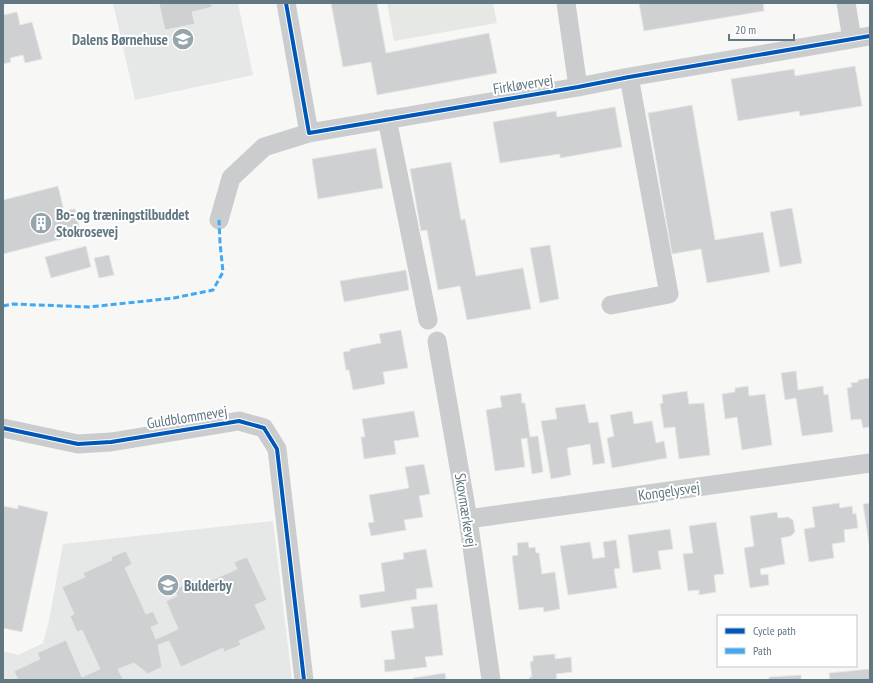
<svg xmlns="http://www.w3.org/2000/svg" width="873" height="683" font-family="'PT Sans Narrow',sans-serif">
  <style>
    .built { fill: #e6e8e8 }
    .green { fill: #e6e9e3 }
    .building { fill: #ced0d1; stroke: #e6e6e6 }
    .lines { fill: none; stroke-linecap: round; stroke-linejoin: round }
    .minor { stroke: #cbcccd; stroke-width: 19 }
    .quiet { stroke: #3fa9f5; stroke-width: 3; stroke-dasharray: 6 3; stroke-linecap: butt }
    .cycleway-casing { stroke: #fff; stroke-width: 6 }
    .cycleway { stroke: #0057b8; stroke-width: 4 }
    .labels { text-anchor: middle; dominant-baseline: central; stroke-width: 4; stroke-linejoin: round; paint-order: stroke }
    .poi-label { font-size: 15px; font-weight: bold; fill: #617782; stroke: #fff; text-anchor: start }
    .street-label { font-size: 15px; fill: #617782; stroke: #fff }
  </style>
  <rect width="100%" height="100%" fill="#f7f7f6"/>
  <path class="built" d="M 113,3 L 238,3 L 253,75 L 135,100 Z
    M 273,521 L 292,680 L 3,680 L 3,651 L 18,655 L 43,643 L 48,625 L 63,544 Z"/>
  <path class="green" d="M 387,3 L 493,3 L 497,23 L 394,41 Z"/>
  <path class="building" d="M 159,3 L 211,3 L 212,7 L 192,12 L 195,24 L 165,30 Z
    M 331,3 L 377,3 L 386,53 L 489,33 L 497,73 L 377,95 L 371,62 L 343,67 Z
    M 639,3 L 763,3 L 764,11 L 644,31 Z
    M 17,12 L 20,25 L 32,22 L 42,59 L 25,63 L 23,55 L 10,58 L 11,62 L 3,64 L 3,15 Z
    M 855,66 L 862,106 L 800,116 L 799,111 L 738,121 L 731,79 L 794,69 L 795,76 Z
    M 692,105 L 715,240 L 763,232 L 770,272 L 707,283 L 701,249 L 672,254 L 648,113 Z
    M 615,107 L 622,147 L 560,158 L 560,154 L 500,163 L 493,122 L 556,111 L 557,117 Z
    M 376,148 L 383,188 L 318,199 L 312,159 Z
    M 451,162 L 461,220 L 465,219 L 476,276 L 523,268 L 531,309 L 467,320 L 460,286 L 438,290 L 427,230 L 421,231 L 410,169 Z
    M 58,186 L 64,211 L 75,209 L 81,234 L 3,254 L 3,200 Z
    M 792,208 L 802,263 L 780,267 L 770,212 Z
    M 550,245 L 559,299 L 540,303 L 530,248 Z
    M 86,246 L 91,267 L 51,278 L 45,257 Z
    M 109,255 L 114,275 L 99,278 L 94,258 Z
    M 406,270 L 409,290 L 344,302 L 340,281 Z
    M 401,330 L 408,368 L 383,372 L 385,384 L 353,390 L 349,370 L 346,370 L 343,352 L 350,351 L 350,349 L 381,343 L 379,334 Z
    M 796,371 L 798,390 L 823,386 L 824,395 L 828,394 L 833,432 L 802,436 L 796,398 L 785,400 L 781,373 Z
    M 870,378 L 870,427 L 863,428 L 861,419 L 851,420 L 847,388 L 852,387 L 851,383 L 858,382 L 858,380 Z
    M 748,386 L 749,396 L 765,394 L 772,445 L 742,450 L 737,417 L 725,419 L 722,394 L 735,392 L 735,388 Z
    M 687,391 L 689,404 L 704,403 L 710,455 L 679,459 L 675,427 L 664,428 L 660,404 L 663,403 L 662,395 Z
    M 521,393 L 522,403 L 525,403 L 530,437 L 538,436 L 543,472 L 532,474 L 527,438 L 521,439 L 525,467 L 495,471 L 486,410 L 502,407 L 500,396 Z
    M 585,404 L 589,423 L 598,422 L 605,463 L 593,465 L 590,444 L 567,448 L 571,475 L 551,479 L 541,421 L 557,419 L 555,408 Z
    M 414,411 L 419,437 L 394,441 L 396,454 L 364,459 L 361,437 L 365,437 L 362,419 Z
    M 632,411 L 634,424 L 652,421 L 656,443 L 664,441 L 667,458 L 612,468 L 607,438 L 614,436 L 610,415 Z
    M 424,464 L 430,494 L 419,496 L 423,517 L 404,520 L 406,530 L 371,536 L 368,523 L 374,522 L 369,495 L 409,488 L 405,467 Z
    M 839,503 L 840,508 L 852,506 L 853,514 L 856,513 L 858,528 L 844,530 L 845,542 L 832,544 L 834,558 L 809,562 L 804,529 L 815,527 L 812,507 Z
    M 870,503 L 870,550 L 863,504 Z
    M 18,505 L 48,512 L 22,632 L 3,628 L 3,506 L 18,509 Z
    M 777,512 L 778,518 L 788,517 L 793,520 L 795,532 L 791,536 L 781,538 L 785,564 L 760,569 L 761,575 L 768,574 L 769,585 L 750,588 L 744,548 L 754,546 L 750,516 Z
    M 716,522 L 724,574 L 714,575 L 716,592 L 699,595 L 699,590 L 688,591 L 683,554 L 693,553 L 689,526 Z
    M 670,529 L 673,549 L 658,551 L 661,569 L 633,573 L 628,535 Z
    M 616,540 L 620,568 L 614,569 L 617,588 L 568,595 L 560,546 L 590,542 L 593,559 L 605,557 L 603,542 Z
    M 528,542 L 529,548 L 535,547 L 536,553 L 539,553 L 542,574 L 555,572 L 560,609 L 544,612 L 543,607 L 519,610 L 512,556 L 518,555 L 517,543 Z
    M 426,549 L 433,587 L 416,589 L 417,599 L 361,608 L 359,595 L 385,591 L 381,563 L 404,559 L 403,553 Z
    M 126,551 L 132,564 L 125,568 L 146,614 L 153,611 L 159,624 L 151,627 L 156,639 L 178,629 L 166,601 L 177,596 L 174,589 L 189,583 L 192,589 L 237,569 L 234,562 L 247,557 L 267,600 L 255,605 L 266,629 L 239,641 L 241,645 L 224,652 L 223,648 L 181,667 L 169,641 L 158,645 L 162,667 L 148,674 L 134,663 L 118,669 L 123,680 L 18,680 L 14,671 L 40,659 L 37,653 L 66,640 L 82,677 L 100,669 L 82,630 L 77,632 L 70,616 L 74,614 L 62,587 L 85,577 L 83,573 L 112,560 L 111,557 Z
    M 437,604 L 443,655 L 425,657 L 427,667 L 385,672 L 384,660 L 395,659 L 391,631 L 414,628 L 411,607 Z
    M 555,654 L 555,659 L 571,657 L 572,672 L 556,674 L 557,680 L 530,680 L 529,677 L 532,677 L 530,662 L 533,661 L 533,656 Z
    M 870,669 L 870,680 L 830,680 L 829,673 Z
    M 445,673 L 446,680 L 414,680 L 413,678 Z
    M 801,675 L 801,680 L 769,680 L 769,677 Z"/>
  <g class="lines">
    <path class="minor" d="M 286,3 L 309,133 L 578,87 L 629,77 L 870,36
      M 566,3 L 578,87
      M 846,3 L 852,39
      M 387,119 L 428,320
      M 219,220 L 231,178 L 264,147 L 309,133
      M 611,305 L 669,294 L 629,77
      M 437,341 L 468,519 L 491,680
      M 3,428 L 78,444 L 111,442 L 239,421 L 264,428 L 277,449 L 304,680
      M 468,519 L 870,463"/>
    <path class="quiet" d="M 3,306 L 13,304 L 89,307 L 174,298 L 213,290 L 223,272 L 220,243 L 219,220"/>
    <g class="cycleway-casing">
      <path id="cycleway" d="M 286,3 L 309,133 L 578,87 L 629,77 L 870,36
        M 3,428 L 78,444 L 111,442 L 239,421 L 264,428 L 277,449 L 304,680"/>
    </g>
    <use href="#cycleway" class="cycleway"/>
  </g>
  <defs>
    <g id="school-disc" transform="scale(1.15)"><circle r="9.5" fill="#96a4ab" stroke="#fff"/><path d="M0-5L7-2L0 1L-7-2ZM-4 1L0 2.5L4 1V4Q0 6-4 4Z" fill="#fff"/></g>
    <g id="building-disc" transform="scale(1.15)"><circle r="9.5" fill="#96a4ab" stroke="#fff"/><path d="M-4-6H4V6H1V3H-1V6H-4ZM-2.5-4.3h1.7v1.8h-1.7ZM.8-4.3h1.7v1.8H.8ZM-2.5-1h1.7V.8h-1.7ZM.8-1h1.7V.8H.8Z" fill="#fff"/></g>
  </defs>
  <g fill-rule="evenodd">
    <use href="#school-disc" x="183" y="39"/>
    <use href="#building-disc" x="41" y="223"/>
    <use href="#school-disc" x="168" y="585"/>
  </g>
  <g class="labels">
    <g class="poi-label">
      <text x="168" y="39" text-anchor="end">Dalens Børnehuse</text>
      <text x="56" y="214">Bo- og træningstilbuddet<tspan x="56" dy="17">Stokrosevej</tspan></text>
      <text x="184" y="585">Bulderby</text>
    </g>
    <g class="street-label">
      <text transform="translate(523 84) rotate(-9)">Firkløvervej</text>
      <text transform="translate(187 417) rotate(-9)">Guldblommevej</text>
      <text transform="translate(669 491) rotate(-8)">Kongelysvej</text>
      <text transform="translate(466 510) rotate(81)">Skovmærkevej</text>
    </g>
  </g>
  <rect width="873" height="683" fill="none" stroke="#617782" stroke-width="8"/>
  <rect x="717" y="615" width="140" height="52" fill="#ffffff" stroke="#c0c9cd"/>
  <rect x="725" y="628" width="20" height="6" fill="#0057b8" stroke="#c0c9cd"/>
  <text x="753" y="635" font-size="12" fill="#617782">Cycle path</text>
  <rect x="725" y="648" width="20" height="6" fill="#3fa9f5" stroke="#c0c9cd"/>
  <text x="753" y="655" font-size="12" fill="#617782">Path</text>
  <path d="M729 34v6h65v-6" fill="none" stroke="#617782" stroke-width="2"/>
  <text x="735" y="34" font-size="12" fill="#617782" stroke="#ffffff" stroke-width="3" paint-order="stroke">20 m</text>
</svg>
